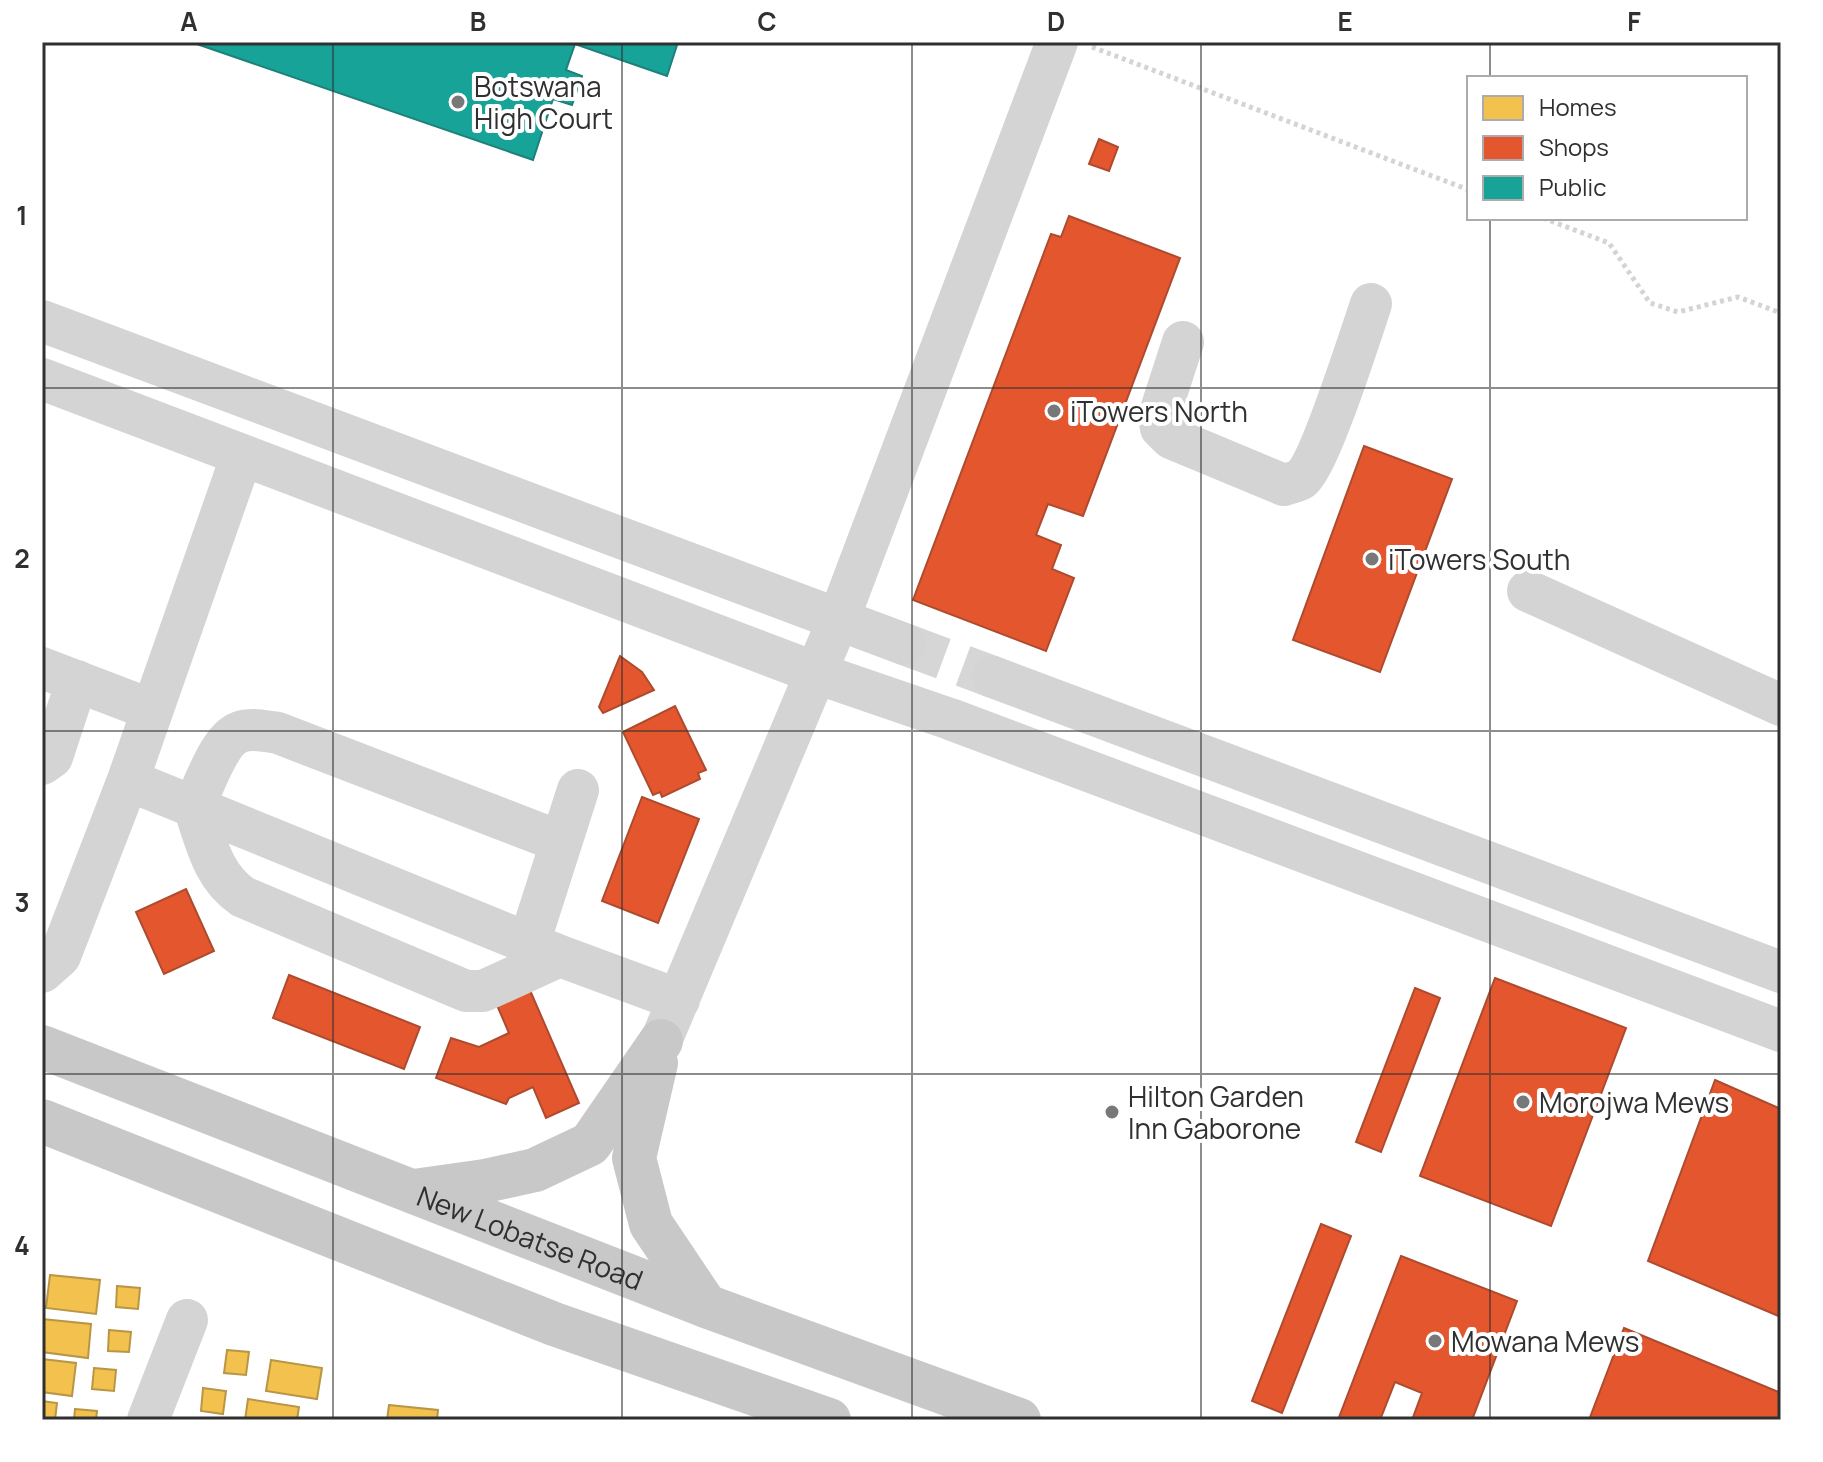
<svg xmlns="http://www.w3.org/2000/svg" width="1823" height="1462" font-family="Manrope,sans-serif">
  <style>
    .homes { fill: #f2c14e; stroke: #b89645; stroke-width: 2 }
    .shops { fill: #e4572e; stroke: #ae4b2f; stroke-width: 2 }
    .public { fill: #17a398; stroke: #1e8079; stroke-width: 2 }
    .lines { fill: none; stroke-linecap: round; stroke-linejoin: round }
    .minor-tunnel { stroke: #d6d6d6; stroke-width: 42; stroke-dasharray: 42 21; stroke-linecap: butt }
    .path { stroke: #d4d4d4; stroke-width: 5; stroke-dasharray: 4 4; stroke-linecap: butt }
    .minor { stroke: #d4d4d4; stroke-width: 42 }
    .major { stroke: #c8c8c8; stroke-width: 44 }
    .grid { fill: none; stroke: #303030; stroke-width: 2; stroke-opacity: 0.55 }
    .poi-dot { fill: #787878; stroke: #fff; stroke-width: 3 }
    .labels { text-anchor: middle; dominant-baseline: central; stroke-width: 8; stroke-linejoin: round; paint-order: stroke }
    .poi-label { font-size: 28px; fill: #303030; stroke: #fff; text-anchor: start }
    .street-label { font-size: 28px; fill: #303030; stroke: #fff }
    .neatline { fill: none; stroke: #303030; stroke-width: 3 }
    .grid-label { font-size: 26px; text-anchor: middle; font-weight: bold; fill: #303030 }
  </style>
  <rect width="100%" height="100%" fill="#fff"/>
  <path class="homes" d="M 50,1275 L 100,1280 L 96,1314 L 46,1308 Z
    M 117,1286 L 140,1288 L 138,1309 L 116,1307 Z
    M 42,1319 L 91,1324 L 88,1358 L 42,1352 Z
    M 109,1330 L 131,1332 L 129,1352 L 108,1351 Z
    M 227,1350 L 249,1352 L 246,1375 L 224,1373 Z
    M 42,1359 L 76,1363 L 72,1396 L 42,1392 Z
    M 271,1360 L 322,1368 L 317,1399 L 266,1391 Z
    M 94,1368 L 116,1370 L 114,1391 L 92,1389 Z
    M 203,1388 L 226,1391 L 223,1414 L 201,1411 Z
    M 248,1399 L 299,1407 L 297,1420 L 245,1420 Z
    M 42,1401 L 57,1403 L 55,1420 L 42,1420 Z
    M 389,1405 L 438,1410 L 437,1420 L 387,1420 Z
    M 75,1409 L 97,1411 L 96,1420 L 74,1420 Z"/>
  <path class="shops" d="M 1099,139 L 1118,147 L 1109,171 L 1089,164 Z
    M 1069,216 L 1180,258 L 1083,516 L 1048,504 L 1036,535 L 1061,545 L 1052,569 L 1074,578 L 1046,651 L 913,600 L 1051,234 L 1061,237 Z
    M 1364,446 L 1452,479 L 1380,672 L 1293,640 Z
    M 620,656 L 642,672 L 654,690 L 603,713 L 599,707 Z
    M 675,706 L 706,770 L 698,773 L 700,779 L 662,797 L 660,792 L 653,795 L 623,732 Z
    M 642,797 L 699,819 L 658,923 L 602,901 Z
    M 186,889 L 214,951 L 164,974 L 136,912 Z
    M 289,975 L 420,1027 L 404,1069 L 273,1018 Z
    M 1495,978 L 1626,1028 L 1551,1226 L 1420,1176 Z
    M 529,988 L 579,1103 L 546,1118 L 533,1087 L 509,1098 L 506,1104 L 436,1078 L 451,1038 L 479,1047 L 509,1033 L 496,1003 Z
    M 1415,988 L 1440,998 L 1381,1152 L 1356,1142 Z
    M 1715,1080 L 1781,1109 L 1781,1317 L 1648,1261 Z
    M 1321,1224 L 1351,1236 L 1282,1413 L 1252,1401 Z
    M 1401,1256 L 1517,1301 L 1472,1420 L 1412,1420 L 1422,1393 L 1395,1382 L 1380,1420 L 1338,1420 Z
    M 1624,1328 L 1781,1393 L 1781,1420 L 1589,1420 Z"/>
  <path class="public" d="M 191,42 L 678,42 L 667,76 L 575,44 L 566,70 L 582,76 L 572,105 L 553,99 L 533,160 Z"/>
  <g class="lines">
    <path class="minor-tunnel" d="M 904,644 L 993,677"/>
    <path class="path" d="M 1092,47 L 1469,190
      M 1543,218 L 1609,243 L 1650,303 L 1678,312 L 1738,297 L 1781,313"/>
    <path class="minor" d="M 42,321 L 904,644
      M 1183,342 L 1159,416 L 1161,428 L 1171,438 L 1284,485 C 1289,483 1297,482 1301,479 C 1320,464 1361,333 1371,304
      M 42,379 L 816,673 L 950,719 L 1781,1031
      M 242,455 L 128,780 L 560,956
      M 1528,591 L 1781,705
      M 42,668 L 152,710
      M 993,677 L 1781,972
      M 42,764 L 52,757 L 77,681
      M 561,842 L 278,733 C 266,731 251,728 240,732 C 219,739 203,788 194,807 C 206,841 212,876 243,897 L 466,991 L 483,991 L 560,956 L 679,1000
      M 529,943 L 578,790
      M 42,972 L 60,956 L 128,780
      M 661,1041 L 839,618 L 1057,42
      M 148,1420 L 187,1320"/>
    <g class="major">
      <path id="s1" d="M 42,1047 L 706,1306 L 1019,1420"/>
      <path d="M 656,1063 L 634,1158 L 651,1224 L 706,1306"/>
      <path d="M 42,1121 L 554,1324 L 829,1420"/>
      <path d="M 414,1191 L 485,1181 L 535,1170 L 590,1144 L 661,1041"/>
    </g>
  </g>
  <path class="grid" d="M 333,42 L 333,1420M 622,42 L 622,1420M 912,42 L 912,1420M 1201,42 L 1201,1420M 1490,42 L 1490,78M 1490,218 L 1490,1420M 42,388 L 1781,388M 42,731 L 1781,731M 42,1074 L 1781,1074"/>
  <g class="poi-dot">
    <circle cx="458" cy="102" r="8"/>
    <circle cx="1054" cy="411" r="8"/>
    <circle cx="1372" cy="559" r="8"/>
    <circle cx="1523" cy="1102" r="8"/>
    <circle cx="1112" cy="1112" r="8"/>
    <circle cx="1435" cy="1341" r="8"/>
  </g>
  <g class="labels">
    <g class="poi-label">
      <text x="474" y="86">Botswana<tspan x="474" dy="32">High Court</tspan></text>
      <text x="1070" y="411">iTowers North</text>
      <text x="1388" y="559">iTowers South</text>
      <text x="1128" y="1096">Hilton Garden<tspan x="1128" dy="32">Inn Gaborone</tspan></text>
      <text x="1539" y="1102">Morojwa Mews</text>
      <text x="1451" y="1341">Mowana Mews</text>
    </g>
    <g class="street-label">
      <text stroke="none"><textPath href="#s1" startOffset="524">New Lobatse Road</textPath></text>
    </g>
  </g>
  <rect width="1823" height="1462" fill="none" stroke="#ffffff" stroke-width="88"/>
  <rect x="1467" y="76" width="280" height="144" fill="#ffffff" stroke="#acacac" stroke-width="2"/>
  <rect x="1483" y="96" width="40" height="24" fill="#f2c14e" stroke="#acacac" stroke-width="2"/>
  <text x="1539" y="116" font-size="24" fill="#303030">Homes</text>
  <rect x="1483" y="136" width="40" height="24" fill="#e4572e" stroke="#acacac" stroke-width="2"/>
  <text x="1539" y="156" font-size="24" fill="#303030">Shops</text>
  <rect x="1483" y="176" width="40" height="24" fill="#17a398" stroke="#acacac" stroke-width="2"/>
  <text x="1539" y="196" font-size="24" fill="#303030">Public</text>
  <rect x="44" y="44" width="1735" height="1374" class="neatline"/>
  <g class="grid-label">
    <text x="189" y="31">A</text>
    <text x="478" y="31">B</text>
    <text x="767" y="31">C</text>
    <text x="1056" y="31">D</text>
    <text x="1345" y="31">E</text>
    <text x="1634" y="31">F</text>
    <text x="22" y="225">1</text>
    <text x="22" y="568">2</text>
    <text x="22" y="912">3</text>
    <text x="22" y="1255">4</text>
  </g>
</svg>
